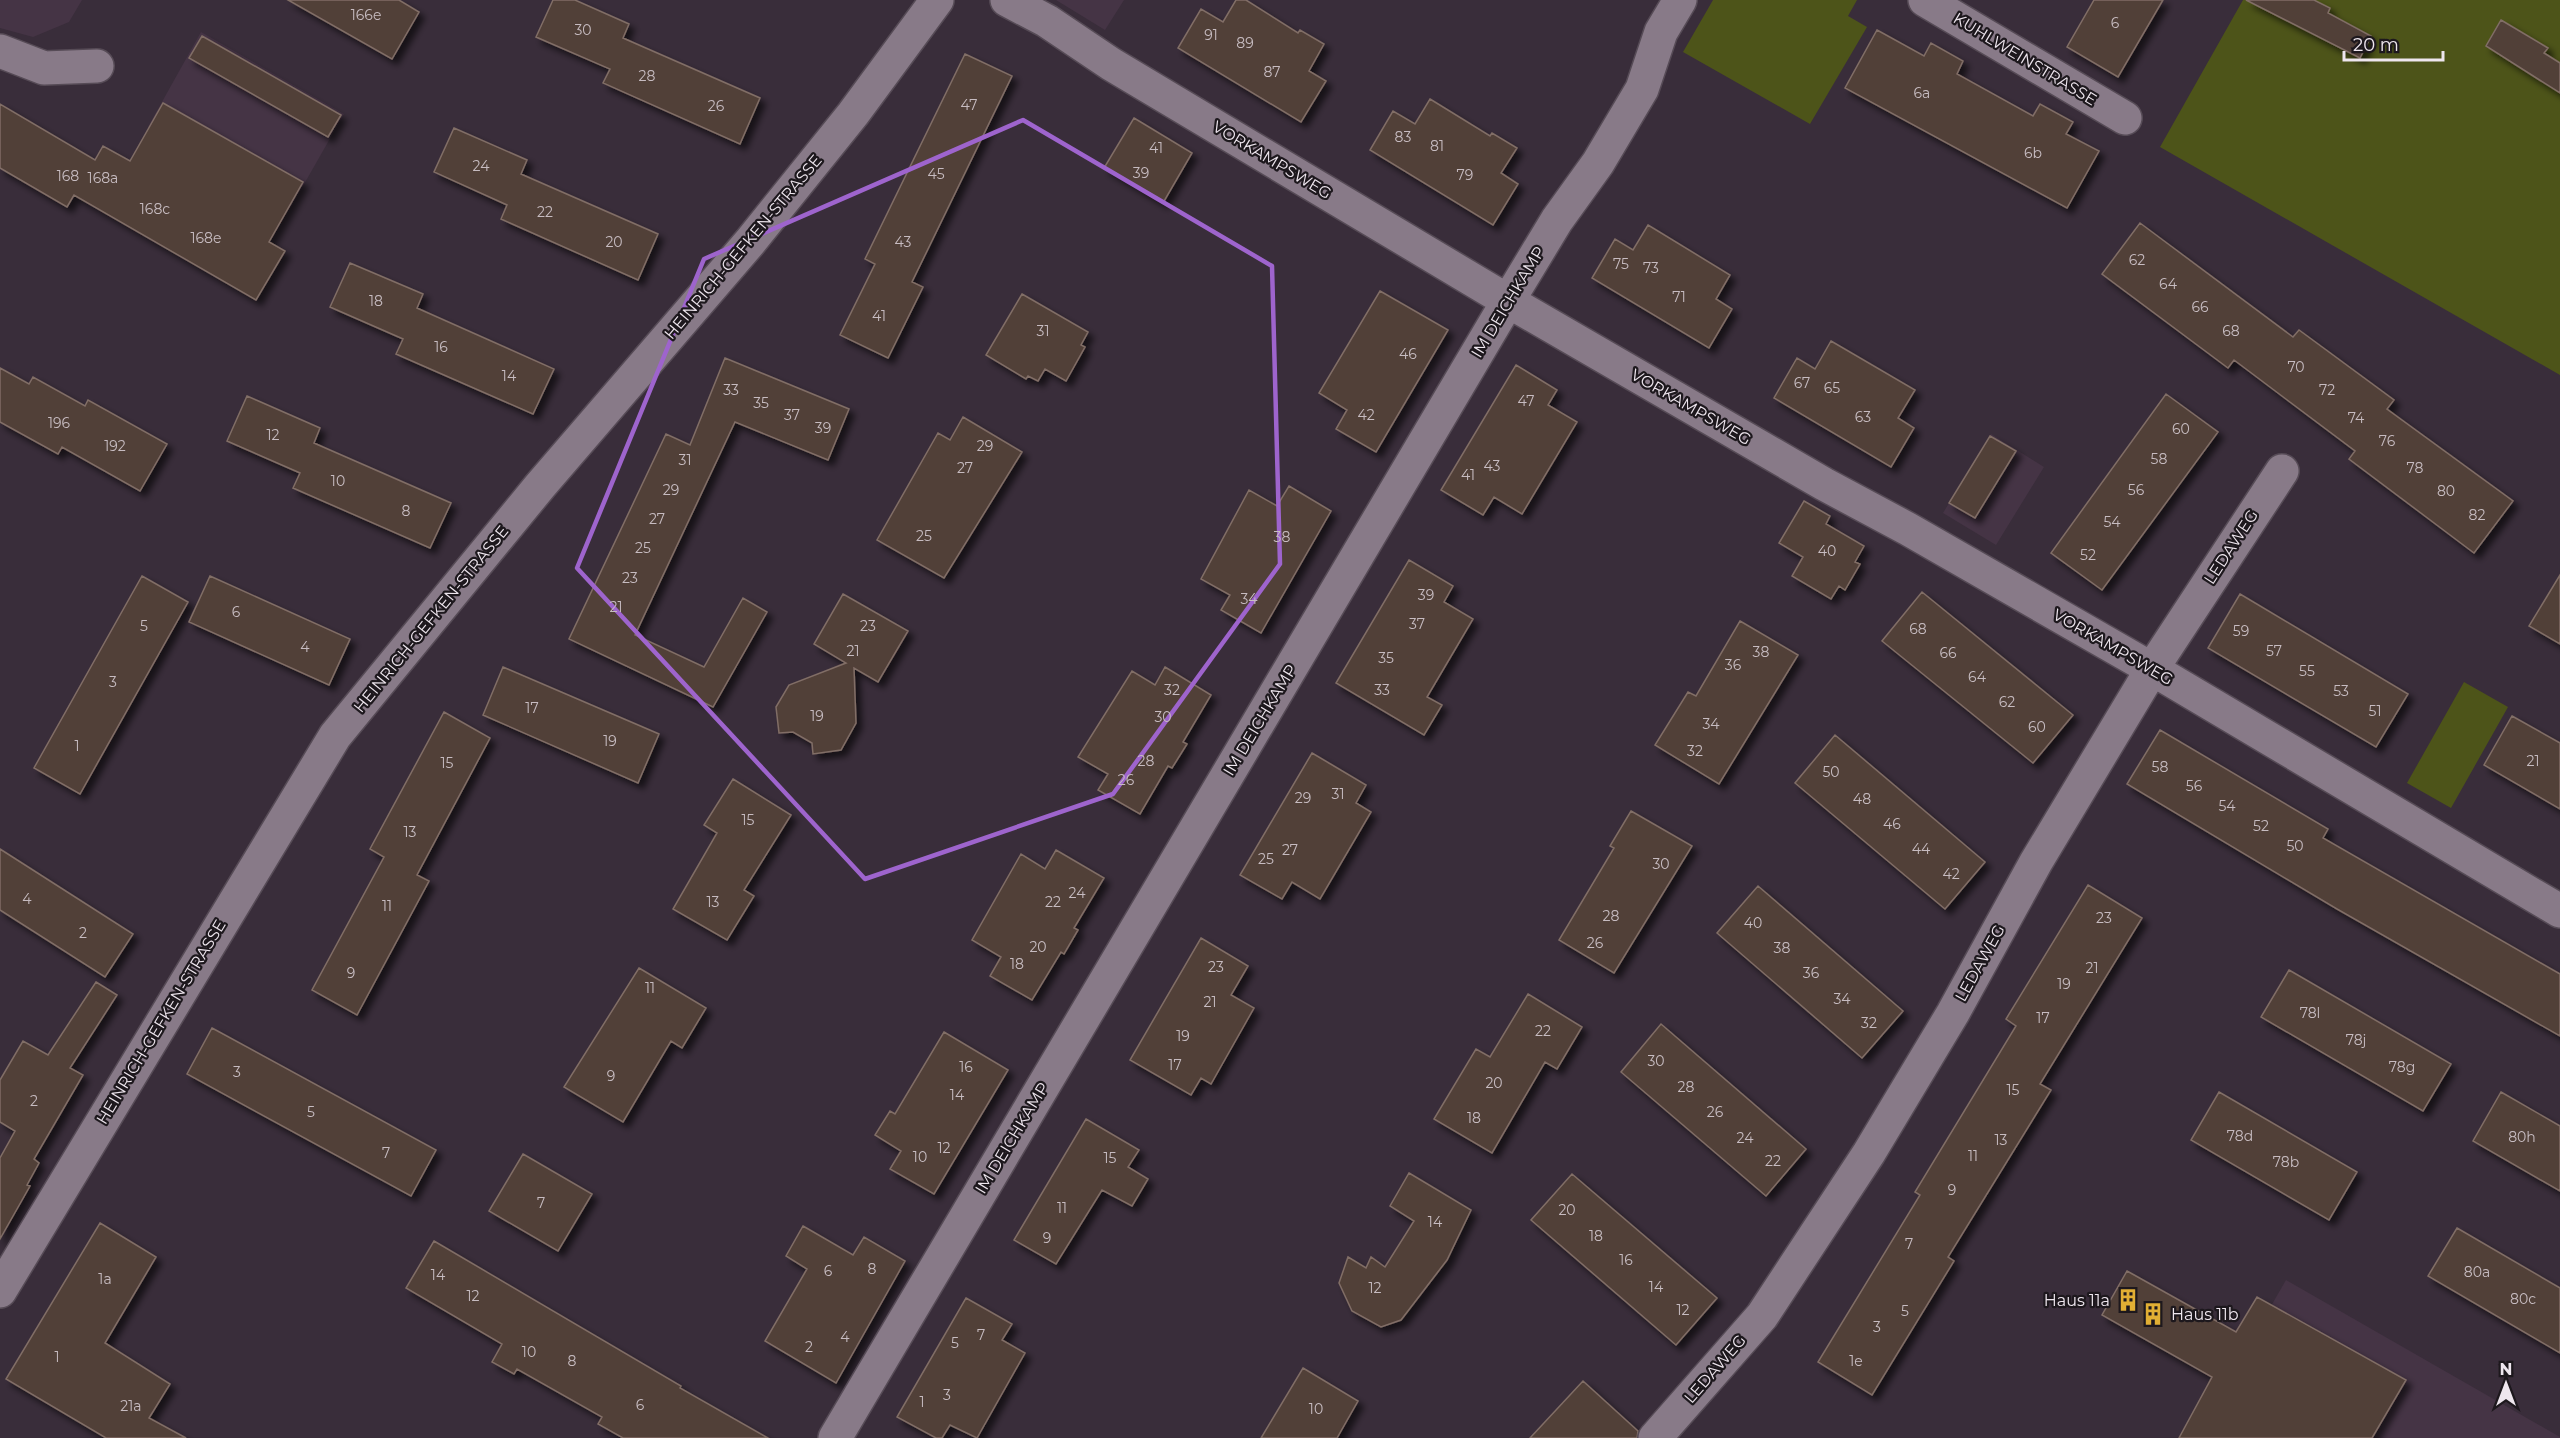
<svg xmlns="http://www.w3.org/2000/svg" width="2560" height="1438" font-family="Montserrat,sans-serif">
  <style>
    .built { fill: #453445 }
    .green { fill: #4d5419 }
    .building { fill: #513f39; stroke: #816e66; stroke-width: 1.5; filter: url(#shadow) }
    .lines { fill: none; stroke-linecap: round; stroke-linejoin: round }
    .minor-casing { stroke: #564b56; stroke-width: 36 }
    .minor { stroke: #887a88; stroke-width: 33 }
    .marked { fill: none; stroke: #9e64cd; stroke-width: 4.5; stroke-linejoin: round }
    .labels { text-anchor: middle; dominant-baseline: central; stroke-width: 4.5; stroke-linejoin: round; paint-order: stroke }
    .number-label { font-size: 14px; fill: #c7bcc1 }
    .street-label { font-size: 16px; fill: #eee6ee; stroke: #1d181d }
    .poi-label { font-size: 16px; fill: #eee6ee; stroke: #1d181d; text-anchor: end }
  </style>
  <defs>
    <filter id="shadow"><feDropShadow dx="5.5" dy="5.5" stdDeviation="3" flood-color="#0009"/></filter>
  </defs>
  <rect width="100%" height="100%" fill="#392d3a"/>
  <path class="built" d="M 0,0 L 82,0 L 69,22 L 33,37 L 0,28 Z
    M 1056,0 L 1124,0 L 1105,30 Z
    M 201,32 L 344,114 L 291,207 L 148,127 Z
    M 1991,434 L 2044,467 L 1996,545 L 1943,513 Z
    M 2286,1280 L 2560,1437 L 2560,1438 L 2195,1438 Z"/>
  <path class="green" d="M 1713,0 L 1857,0 L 1848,16 L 1867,27 L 1810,124 L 1683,52 Z
    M 2243,0 L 2560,0 L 2560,375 L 2160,147 Z
    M 2464,682 L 2508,707 L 2451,808 L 2407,783 Z"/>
  <path class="building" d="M 288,0 L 399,0 L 419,12 L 392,59 Z
    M 553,0 L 575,0 L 629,24 L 623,38 L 760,98 L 740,144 L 603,83 L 610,69 L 536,37 Z
    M 1236,0 L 1246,0 L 1298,33 L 1300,30 L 1324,44 L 1309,71 L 1326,81 L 1301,122 L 1178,48 L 1201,9 L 1223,22 Z
    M 2094,0 L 2163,0 L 2118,77 L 2067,47 Z
    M 2246,0 L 2314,0 L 2330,8 L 2328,13 L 2371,36 L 2360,58 Z
    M 2501,20 L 2548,48 L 2544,53 L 2560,63 L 2560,93 L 2486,46 Z
    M 1877,30 L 1924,56 L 1931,43 L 1963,61 L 1957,74 L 2033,116 L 2040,104 L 2073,122 L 2066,134 L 2099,151 L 2067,208 L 1845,88 Z
    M 202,36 L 341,115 L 328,137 L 189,58 Z
    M 965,54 L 1012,76 L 912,282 L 923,287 L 888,358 L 840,335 L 875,264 L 865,259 Z
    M 1430,99 L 1490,136 L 1492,133 L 1517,148 L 1501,173 L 1518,184 L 1493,225 L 1370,150 L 1393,111 L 1415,124 Z
    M 163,103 L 303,182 L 269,242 L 285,251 L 256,300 L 74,195 L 67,207 L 0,168 L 0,104 L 95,160 L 103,146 L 130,161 Z
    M 1134,118 L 1192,153 L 1163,203 L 1104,168 Z
    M 454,128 L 527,160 L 521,174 L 658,234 L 638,280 L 501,219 L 507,205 L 434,172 Z
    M 2140,223 L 2293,337 L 2299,330 L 2394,400 L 2387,409 L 2513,501 L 2474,553 L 2349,459 L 2355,451 L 2234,360 L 2228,368 L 2102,274 Z
    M 1648,225 L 1730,275 L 1716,299 L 1732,309 L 1709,348 L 1592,278 L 1615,239 L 1633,250 Z
    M 350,263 L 423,294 L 417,308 L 554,369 L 533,414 L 396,354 L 403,339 L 330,307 Z
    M 1380,291 L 1448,330 L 1376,452 L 1336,429 L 1347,410 L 1319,393 Z
    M 1022,294 L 1088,332 L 1081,345 L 1085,347 L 1066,381 L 1045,369 L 1038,381 L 1028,376 L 1026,379 L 986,355 Z
    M 1831,341 L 1915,390 L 1898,418 L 1914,428 L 1891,467 L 1774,398 L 1797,358 L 1815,369 Z
    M 725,358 L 849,409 L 828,460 L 735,422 L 635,635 L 704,667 L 743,598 L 767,612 L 713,707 L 569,639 L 666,434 L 690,445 Z
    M 1516,365 L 1557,390 L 1548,405 L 1577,422 L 1522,514 L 1494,497 L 1483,515 L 1441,490 Z
    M 0,368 L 29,384 L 33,377 L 85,406 L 88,400 L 167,444 L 140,491 L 62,447 L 58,454 L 0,422 Z
    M 2166,394 L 2218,432 L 2102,590 L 2051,553 Z
    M 247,396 L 320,428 L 314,443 L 451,503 L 430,548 L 293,488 L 300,473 L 227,441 Z
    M 963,417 L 1022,452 L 944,578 L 877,540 L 938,433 L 950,440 Z
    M 1990,436 L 2016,451 L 1975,518 L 1949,503 Z
    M 1289,486 L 1331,511 L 1261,633 L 1221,610 L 1230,595 L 1201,579 L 1249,490 L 1277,506 Z
    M 1804,501 L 1830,516 L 1826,524 L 1864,546 L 1855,562 L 1860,564 L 1845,590 L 1839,586 L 1831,599 L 1792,576 L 1803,557 L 1779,543 Z
    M 1409,560 L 1453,586 L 1444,602 L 1473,619 L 1427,697 L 1442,705 L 1424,735 L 1336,683 Z
    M 2560,575 L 2560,644 L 2529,626 Z
    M 142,576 L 188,602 L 80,794 L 34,768 Z
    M 210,576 L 350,639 L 329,685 L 189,622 Z
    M 1922,592 L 2073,715 L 2033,763 L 1882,641 Z
    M 843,594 L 908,631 L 878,682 L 854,668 L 856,723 L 841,750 L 813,754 L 812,743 L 793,732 L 779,733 L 776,707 L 789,685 L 846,663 L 814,644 Z
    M 2240,594 L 2408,694 L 2376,747 L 2208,648 Z
    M 1740,621 L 1798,655 L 1719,784 L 1655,745 L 1688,692 L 1696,696 Z
    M 503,667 L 659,734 L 638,783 L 483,715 Z
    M 1165,667 L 1211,695 L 1183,742 L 1187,744 L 1172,768 L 1168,766 L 1140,814 L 1098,790 L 1108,774 L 1078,757 L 1132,671 L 1155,685 Z
    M 444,712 L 490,738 L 417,875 L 429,881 L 357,1015 L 312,990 L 384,857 L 370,849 Z
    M 2512,716 L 2560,743 L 2560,809 L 2484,765 Z
    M 2160,730 L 2328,829 L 2323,838 L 2560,974 L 2560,1036 L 2337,909 L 2127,784 Z
    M 1835,735 L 1985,862 L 1945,909 L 1795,783 Z
    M 1312,753 L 1366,785 L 1356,803 L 1371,812 L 1320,899 L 1292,882 L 1282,899 L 1240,875 Z
    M 733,779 L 791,815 L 744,890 L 754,896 L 727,940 L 673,909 L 717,833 L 704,825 Z
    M 1631,811 L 1692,846 L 1614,973 L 1559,940 L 1614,848 L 1610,846 Z
    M 0,849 L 133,934 L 105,977 L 0,910 Z
    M 1056,850 L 1104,878 L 1074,928 L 1078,930 L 1064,954 L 1061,952 L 1032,1000 L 990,976 L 1001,957 L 972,940 L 1021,854 L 1045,869 Z
    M 2088,885 L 2142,918 L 2040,1084 L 2051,1090 L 1948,1257 L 1954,1261 L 1872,1395 L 1818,1362 L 1920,1195 L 1915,1192 L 2016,1026 L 2006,1019 Z
    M 1758,886 L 1903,1011 L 1862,1058 L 1717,933 Z
    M 1201,938 L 1248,966 L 1231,995 L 1254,1008 L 1211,1084 L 1201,1078 L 1191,1095 L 1130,1060 Z
    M 639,968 L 706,1008 L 682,1048 L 671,1041 L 623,1122 L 564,1087 Z
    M 2289,970 L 2451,1064 L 2423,1111 L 2261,1017 Z
    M 96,982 L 117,995 L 70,1068 L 83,1075 L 34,1159 L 39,1163 L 27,1185 L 30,1186 L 0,1239 L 0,1158 L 15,1131 L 0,1122 L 0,1080 L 23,1041 L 48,1055 Z
    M 1528,994 L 1582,1027 L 1557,1069 L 1545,1062 L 1492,1153 L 1434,1119 L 1476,1049 L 1490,1057 Z
    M 1661,1024 L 1806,1149 L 1766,1196 L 1621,1072 Z
    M 212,1028 L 436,1150 L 411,1196 L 187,1074 Z
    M 944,1032 L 1008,1070 L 934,1194 L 890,1169 L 901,1151 L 875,1135 L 890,1111 L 895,1114 Z
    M 2219,1092 L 2357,1172 L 2329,1220 L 2191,1140 Z
    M 2501,1092 L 2560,1126 L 2560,1191 L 2473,1141 Z
    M 1086,1119 L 1139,1150 L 1128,1167 L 1148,1179 L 1132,1206 L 1102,1190 L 1056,1264 L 1014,1240 Z
    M 523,1154 L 592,1194 L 558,1251 L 489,1211 Z
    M 1409,1173 L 1471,1210 L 1447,1260 L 1401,1320 L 1381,1327 L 1352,1311 L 1339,1283 L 1348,1257 L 1366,1268 L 1371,1257 L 1385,1267 L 1414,1221 L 1390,1206 Z
    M 1572,1174 L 1717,1298 L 1676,1345 L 1531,1220 Z
    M 100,1223 L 156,1257 L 105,1343 L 170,1384 L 149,1418 L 186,1438 L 106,1438 L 6,1379 Z
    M 803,1226 L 853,1255 L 864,1237 L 905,1261 L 836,1383 L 765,1341 L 807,1269 L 786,1256 Z
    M 2457,1228 L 2560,1288 L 2560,1353 L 2428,1276 Z
    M 434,1241 L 681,1386 L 680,1388 L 768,1438 L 623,1438 L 598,1424 L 602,1417 L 517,1369 L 514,1374 L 492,1362 L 502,1344 L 406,1288 Z
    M 2127,1271 L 2236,1332 L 2257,1297 L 2406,1380 L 2372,1438 L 2179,1438 L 2212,1377 L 2102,1315 Z
    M 966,1298 L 1012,1324 L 1002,1340 L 1025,1353 L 977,1438 L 950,1425 L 942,1438 L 936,1438 L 897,1417 Z
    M 1303,1368 L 1358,1401 L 1337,1438 L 1261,1438 Z
    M 1583,1381 L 1638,1431 L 1637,1438 L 1530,1438 Z"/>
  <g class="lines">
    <g class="minor-casing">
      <path id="minor" d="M 1007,0 L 1047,21 L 1111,64 L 1508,301 L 1824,484 L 1908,529 L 2152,669 L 2560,911
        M 1925,0 L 2125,118
        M 0,51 L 44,68 L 97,66
        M 0,1291 L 335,736 L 540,486 L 750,242 L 853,114 L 937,0
        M 835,1438 L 1508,301 L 1557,220 L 1598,163 L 1642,89 L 1661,32 L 1680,0
        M 1655,1438 L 1762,1316 L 1869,1153 L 1953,1013 L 2036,862 L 2152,669 L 2282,471"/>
    </g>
    <use href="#minor" class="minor"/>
  </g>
  <path class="marked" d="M 1023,120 L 1272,266 L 1280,564 L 1113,794 L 865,879 L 577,568 L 704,259 Z"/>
  <defs>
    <g id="building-bare" transform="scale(1.8)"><path d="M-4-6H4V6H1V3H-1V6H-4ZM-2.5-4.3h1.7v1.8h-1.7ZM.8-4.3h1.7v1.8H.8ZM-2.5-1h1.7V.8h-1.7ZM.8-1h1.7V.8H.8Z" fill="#e1af34" stroke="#1d181d" stroke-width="2.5" paint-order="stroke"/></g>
  </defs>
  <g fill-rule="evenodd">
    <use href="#building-bare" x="2128" y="1300"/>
    <use href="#building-bare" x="2153" y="1314"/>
  </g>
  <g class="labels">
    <g class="number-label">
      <text x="366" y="15">166e</text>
      <text x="2115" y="23">6</text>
      <text x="583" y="30">30</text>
      <text x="1211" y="35">91</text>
      <text x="1245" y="43">89</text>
      <text x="1272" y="72">87</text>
      <text x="647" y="76">28</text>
      <text x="1922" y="93">6a</text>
      <text x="969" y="105">47</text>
      <text x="716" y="106">26</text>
      <text x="1403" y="137">83</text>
      <text x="1437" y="146">81</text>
      <text x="1156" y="148">41</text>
      <text x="2033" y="153">6b</text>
      <text x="481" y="166">24</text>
      <text x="1141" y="173">39</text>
      <text x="936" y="174">45</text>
      <text x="1465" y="175">79</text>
      <text x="68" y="176">168</text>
      <text x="103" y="178">168a</text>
      <text x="155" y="209">168c</text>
      <text x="545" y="212">22</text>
      <text x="206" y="238">168e</text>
      <text x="614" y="242">20</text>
      <text x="903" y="242">43</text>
      <text x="2137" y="260">62</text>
      <text x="1621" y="264">75</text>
      <text x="1651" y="268">73</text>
      <text x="2168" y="284">64</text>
      <text x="1679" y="297">71</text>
      <text x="376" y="301">18</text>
      <text x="2200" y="307">66</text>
      <text x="879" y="316">41</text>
      <text x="1043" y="331">31</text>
      <text x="2231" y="331">68</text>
      <text x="441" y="347">16</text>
      <text x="1408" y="354">46</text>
      <text x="2296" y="367">70</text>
      <text x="509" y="376">14</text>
      <text x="1802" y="383">67</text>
      <text x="1832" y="388">65</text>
      <text x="731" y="390">33</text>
      <text x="2327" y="390">72</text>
      <text x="1526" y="401">47</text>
      <text x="761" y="403">35</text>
      <text x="792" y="415">37</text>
      <text x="1366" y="415">42</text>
      <text x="1863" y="417">63</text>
      <text x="2356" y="418">74</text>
      <text x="59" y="423">196</text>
      <text x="823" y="428">39</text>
      <text x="2181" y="429">60</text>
      <text x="273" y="435">12</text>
      <text x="2387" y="441">76</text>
      <text x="115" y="446">192</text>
      <text x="985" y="446">29</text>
      <text x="2159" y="459">58</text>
      <text x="685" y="460">31</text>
      <text x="1492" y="466">43</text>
      <text x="965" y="468">27</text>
      <text x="2415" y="468">78</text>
      <text x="1468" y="475">41</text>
      <text x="338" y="481">10</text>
      <text x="671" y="490">29</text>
      <text x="2136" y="490">56</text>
      <text x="2446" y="491">80</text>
      <text x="406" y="511">8</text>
      <text x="2477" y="515">82</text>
      <text x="657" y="519">27</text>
      <text x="2112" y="522">54</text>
      <text x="924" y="536">25</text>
      <text x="1282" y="537">38</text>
      <text x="643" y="548">25</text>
      <text x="1827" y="551">40</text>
      <text x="2088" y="555">52</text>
      <text x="630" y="578">23</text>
      <text x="1426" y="595">39</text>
      <text x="1249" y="599">34</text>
      <text x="616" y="607">21</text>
      <text x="236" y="612">6</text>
      <text x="1417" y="624">37</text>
      <text x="144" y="626">5</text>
      <text x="868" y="626">23</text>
      <text x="1918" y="629">68</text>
      <text x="2241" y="631">59</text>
      <text x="305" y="647">4</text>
      <text x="853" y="651">21</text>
      <text x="2274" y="651">57</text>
      <text x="1761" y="652">38</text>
      <text x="1948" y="653">66</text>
      <text x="1386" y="658">35</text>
      <text x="1733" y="665">36</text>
      <text x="2307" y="671">55</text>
      <text x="1977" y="677">64</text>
      <text x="113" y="682">3</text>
      <text x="1172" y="690">32</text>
      <text x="1382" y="690">33</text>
      <text x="2341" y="691">53</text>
      <text x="2007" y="702">62</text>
      <text x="532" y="708">17</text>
      <text x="2375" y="711">51</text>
      <text x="817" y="716">19</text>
      <text x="1163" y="717">30</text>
      <text x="1711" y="724">34</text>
      <text x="2037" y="727">60</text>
      <text x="610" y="741">19</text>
      <text x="77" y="746">1</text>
      <text x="1695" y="751">32</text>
      <text x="1146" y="761">28</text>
      <text x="2533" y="761">21</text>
      <text x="447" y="763">15</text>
      <text x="2160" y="767">58</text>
      <text x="1831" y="772">50</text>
      <text x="1126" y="780">26</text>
      <text x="2194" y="786">56</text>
      <text x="1338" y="794">31</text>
      <text x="1303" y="798">29</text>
      <text x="1862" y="799">48</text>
      <text x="2227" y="806">54</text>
      <text x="748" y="820">15</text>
      <text x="1892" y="824">46</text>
      <text x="2261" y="826">52</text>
      <text x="410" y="832">13</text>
      <text x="2295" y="846">50</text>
      <text x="1921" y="849">44</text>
      <text x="1290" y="850">27</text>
      <text x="1266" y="859">25</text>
      <text x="1661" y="864">30</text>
      <text x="1951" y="874">42</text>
      <text x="1077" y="893">24</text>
      <text x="27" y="899">4</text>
      <text x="713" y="902">13</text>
      <text x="1053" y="902">22</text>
      <text x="387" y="906">11</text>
      <text x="1611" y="916">28</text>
      <text x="2104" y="918">23</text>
      <text x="1753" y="923">40</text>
      <text x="83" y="933">2</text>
      <text x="1595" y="943">26</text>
      <text x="1038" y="947">20</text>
      <text x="1782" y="948">38</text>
      <text x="1017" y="964">18</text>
      <text x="1216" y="967">23</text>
      <text x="2092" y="968">21</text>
      <text x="351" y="973">9</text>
      <text x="1811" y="973">36</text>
      <text x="2064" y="984">19</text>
      <text x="650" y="988">11</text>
      <text x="1842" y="999">34</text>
      <text x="1210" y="1002">21</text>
      <text x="2310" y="1013">78l</text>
      <text x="2043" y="1018">17</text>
      <text x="1869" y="1023">32</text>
      <text x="1543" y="1031">22</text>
      <text x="1183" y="1036">19</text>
      <text x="2356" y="1040">78j</text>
      <text x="1656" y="1061">30</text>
      <text x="1175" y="1065">17</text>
      <text x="966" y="1067">16</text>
      <text x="2402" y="1067">78g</text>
      <text x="237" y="1072">3</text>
      <text x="611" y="1076">9</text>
      <text x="1494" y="1083">20</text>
      <text x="1686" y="1087">28</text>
      <text x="2013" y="1090">15</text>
      <text x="957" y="1095">14</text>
      <text x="34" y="1101">2</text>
      <text x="311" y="1112">5</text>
      <text x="1715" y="1112">26</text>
      <text x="1474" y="1118">18</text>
      <text x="2240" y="1136">78d</text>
      <text x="2522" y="1137">80h</text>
      <text x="1745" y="1138">24</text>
      <text x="2001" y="1140">13</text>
      <text x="944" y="1148">12</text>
      <text x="386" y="1153">7</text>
      <text x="1973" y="1156">11</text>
      <text x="920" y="1157">10</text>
      <text x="1110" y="1158">15</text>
      <text x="1773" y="1161">22</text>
      <text x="2286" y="1162">78b</text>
      <text x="1952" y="1190">9</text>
      <text x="541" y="1203">7</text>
      <text x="1062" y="1208">11</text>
      <text x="1567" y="1210">20</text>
      <text x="1435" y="1222">14</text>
      <text x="1596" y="1236">18</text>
      <text x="1047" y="1238">9</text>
      <text x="1909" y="1244">7</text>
      <text x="1626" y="1260">16</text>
      <text x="872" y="1269">8</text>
      <text x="828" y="1271">6</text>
      <text x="2477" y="1272">80a</text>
      <text x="438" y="1275">14</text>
      <text x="105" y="1279">1a</text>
      <text x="1656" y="1287">14</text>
      <text x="1375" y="1288">12</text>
      <text x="473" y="1296">12</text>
      <text x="2523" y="1299">80c</text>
      <text x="1683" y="1310">12</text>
      <text x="1905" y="1311">5</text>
      <text x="1877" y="1327">3</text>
      <text x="981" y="1335">7</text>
      <text x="845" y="1337">4</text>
      <text x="955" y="1343">5</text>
      <text x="809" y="1347">2</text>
      <text x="529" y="1352">10</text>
      <text x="57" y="1357">1</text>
      <text x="572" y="1361">8</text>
      <text x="1856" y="1361">1e</text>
      <text x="947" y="1395">3</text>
      <text x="922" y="1402">1</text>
      <text x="640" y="1405">6</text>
      <text x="131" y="1406">21a</text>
      <text x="1316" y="1409">10</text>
    </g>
    <g class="street-label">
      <text transform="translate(2025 59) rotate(31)">KUHLWEINSTRASSE</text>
      <text transform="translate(1272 160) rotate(31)">VORKAMPSWEG</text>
      <text transform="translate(743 247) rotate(-50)">HEINRICH-GEFKEN-STRASSE</text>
      <text transform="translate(1508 302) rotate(-59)">IM DEICHKAMP</text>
      <text transform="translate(1691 407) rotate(30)">VORKAMPSWEG</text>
      <text transform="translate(2231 547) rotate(-57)">LEDAWEG</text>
      <text transform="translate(431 619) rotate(-51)">HEINRICH-GEFKEN-STRASSE</text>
      <text transform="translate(2113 647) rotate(30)">VORKAMPSWEG</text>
      <text transform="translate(1260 720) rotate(-59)">IM DEICHKAMP</text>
      <text transform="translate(1980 963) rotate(-61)">LEDAWEG</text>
      <text transform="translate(161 1022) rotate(-59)">HEINRICH-GEFKEN-STRASSE</text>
      <text transform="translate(1012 1138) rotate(-59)">IM DEICHKAMP</text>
      <text transform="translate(1715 1369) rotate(-49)">LEDAWEG</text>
    </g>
    <g class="poi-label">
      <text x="2110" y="1300">Haus 11a</text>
      <text x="2171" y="1314" text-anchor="start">Haus 11b</text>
    </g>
  </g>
  <g transform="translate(2506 1384)" stroke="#1d181d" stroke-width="4.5" paint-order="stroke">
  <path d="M0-4.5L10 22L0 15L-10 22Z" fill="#eee6ee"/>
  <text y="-9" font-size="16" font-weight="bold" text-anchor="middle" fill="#eee6ee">N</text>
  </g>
  <path d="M2344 51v9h99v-9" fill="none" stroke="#eee6ee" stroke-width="3"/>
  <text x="2353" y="51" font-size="18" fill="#eee6ee" stroke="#1d181d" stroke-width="4.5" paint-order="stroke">20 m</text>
</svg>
